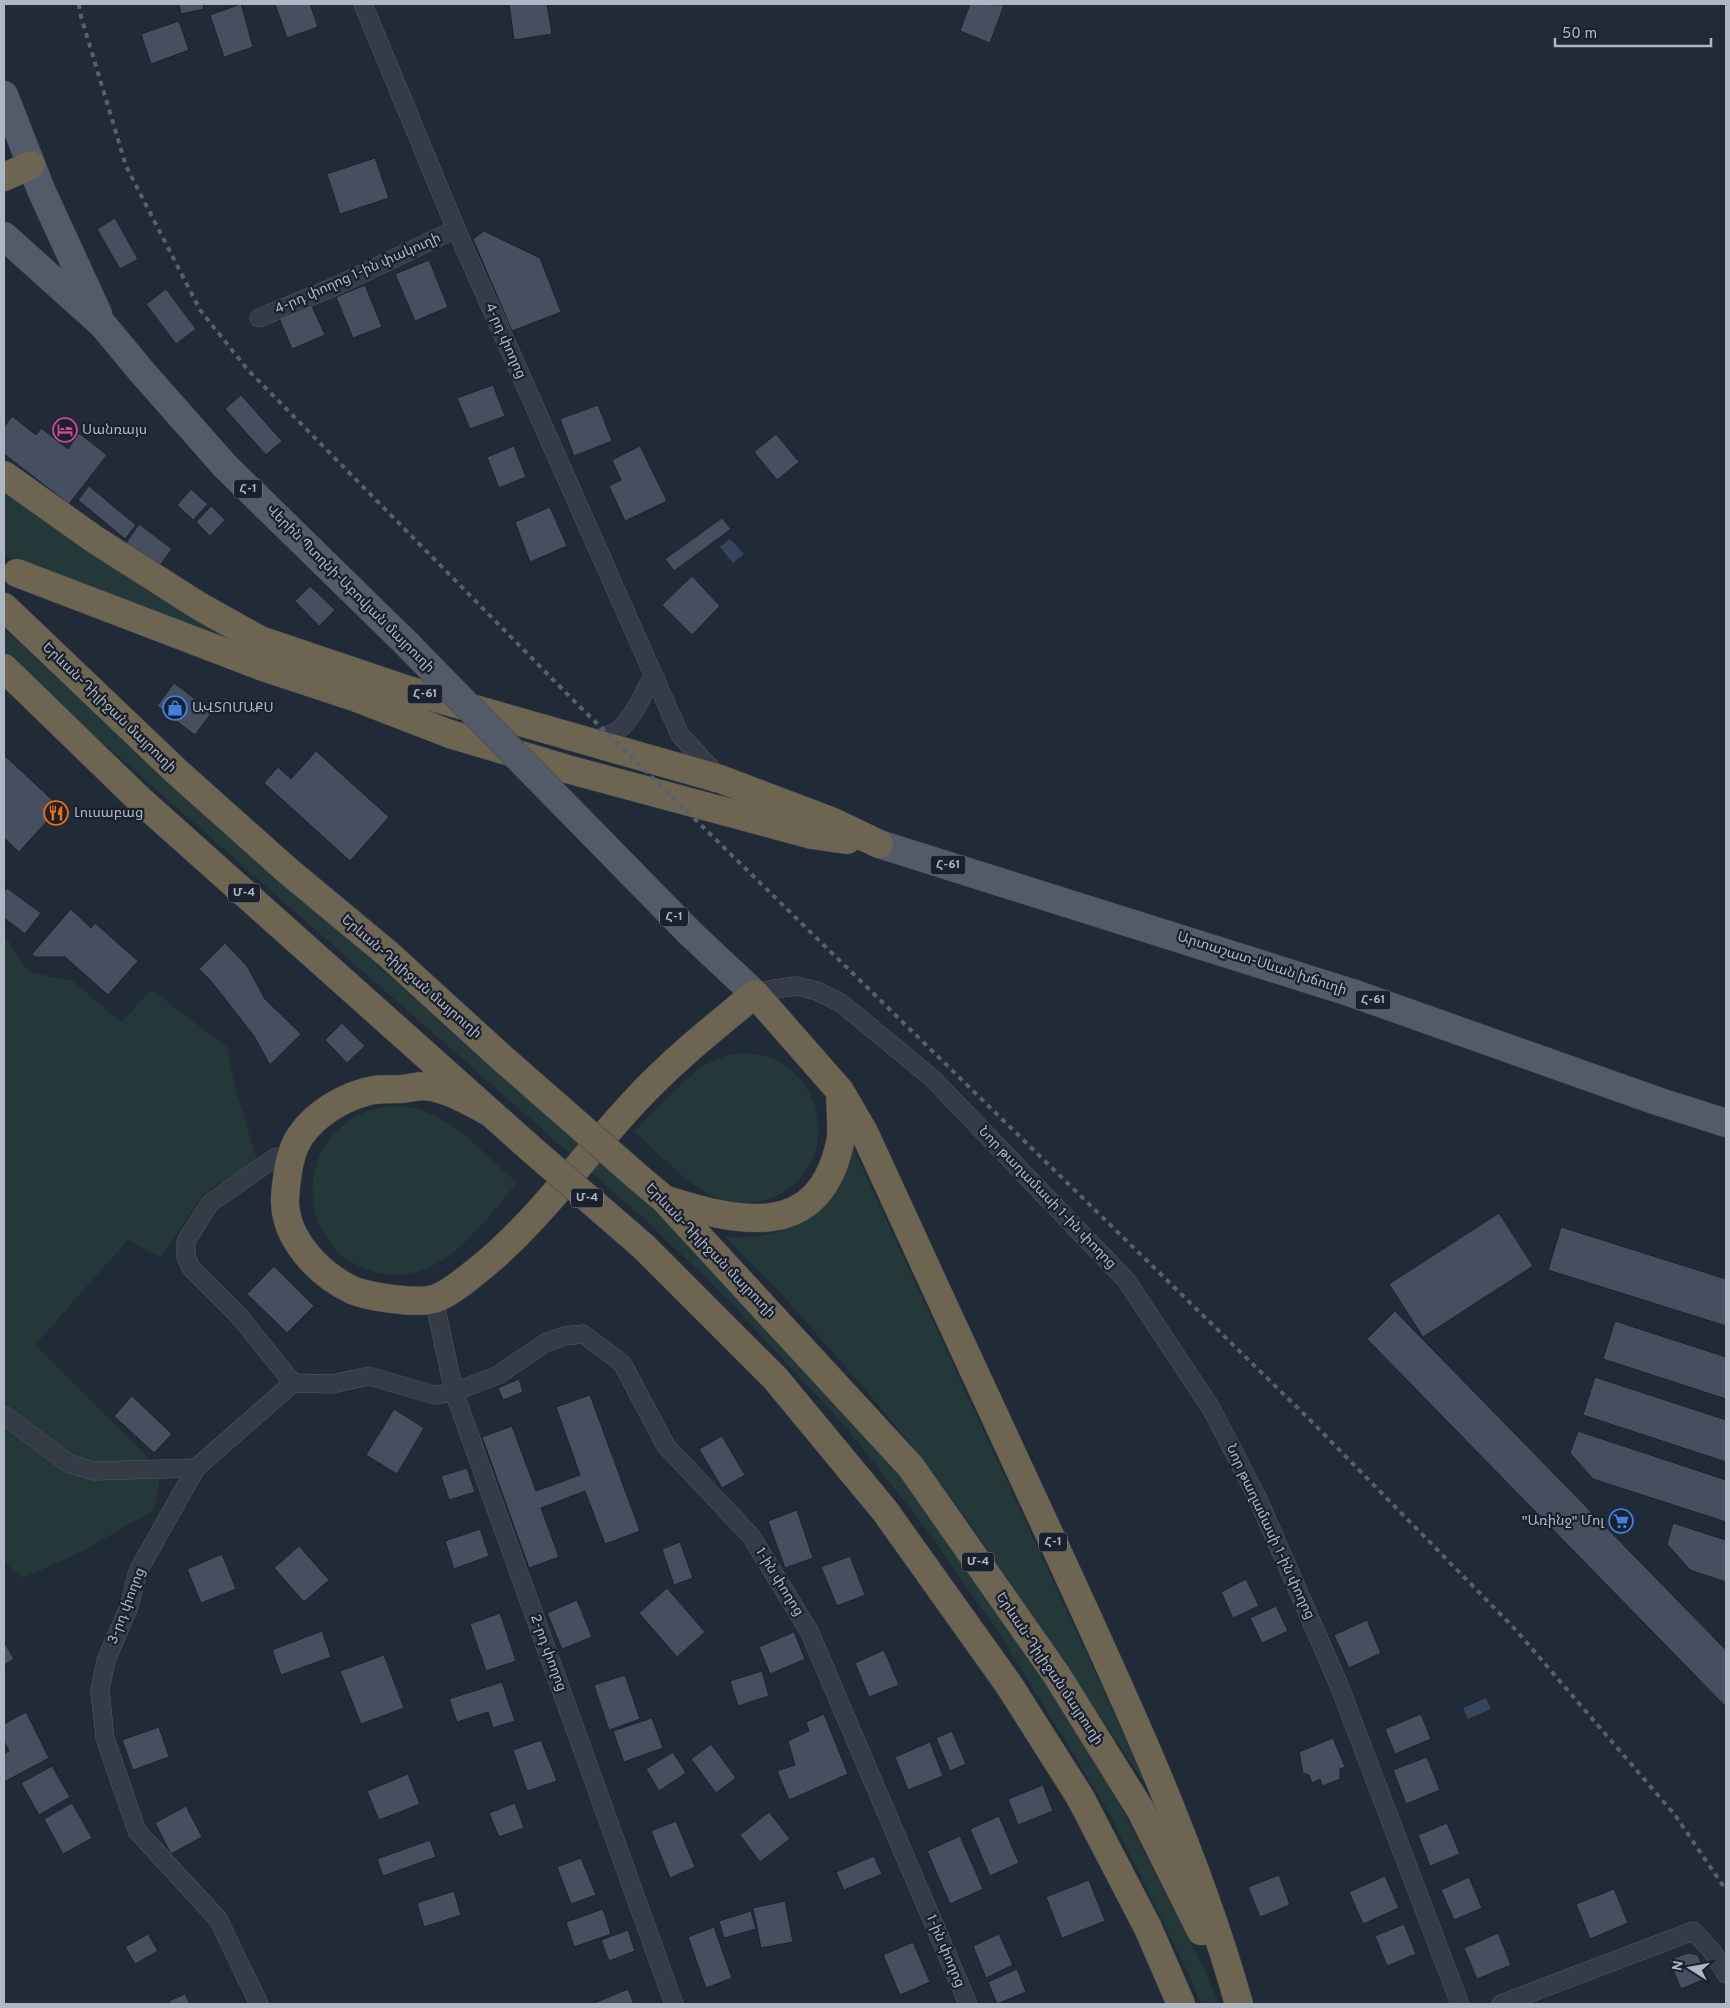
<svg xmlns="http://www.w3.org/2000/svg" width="1730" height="2008" font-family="Overpass,'Noto Sans Armenian',sans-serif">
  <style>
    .green { fill: #243739 }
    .water { fill: #36455e }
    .building { fill: #454f5f; stroke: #1c232e }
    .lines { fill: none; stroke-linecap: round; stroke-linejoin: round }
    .street-casing { stroke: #525965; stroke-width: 19 }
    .primary-casing { stroke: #3e4551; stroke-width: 29 }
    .highway-casing { stroke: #3f4652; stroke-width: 29 }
    .street { stroke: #353c48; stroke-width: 18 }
    .primary { stroke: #535b68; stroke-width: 28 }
    .highway { stroke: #6d6452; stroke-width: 28 }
    .rail { stroke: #57606f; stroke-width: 4; stroke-dasharray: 5 5; stroke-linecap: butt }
    .primary-bridge-casing { stroke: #3e4551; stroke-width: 29; stroke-linecap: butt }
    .highway-bridge-casing { stroke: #3f4652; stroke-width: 29; stroke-linecap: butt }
    .primary-bridge { stroke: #535b68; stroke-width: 28 }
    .highway-bridge { stroke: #6d6452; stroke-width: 28 }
    .labels { text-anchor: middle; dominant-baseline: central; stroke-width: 4.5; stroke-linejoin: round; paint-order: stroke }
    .shield { fill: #1a212c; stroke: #828996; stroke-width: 1 }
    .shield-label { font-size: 12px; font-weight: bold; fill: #afb6c4 }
    .street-label { font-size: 14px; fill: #afb6c4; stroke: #1a212c }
    .poi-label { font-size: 14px; fill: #afb6c4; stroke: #1a212c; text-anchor: start }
  </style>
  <rect width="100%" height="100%" fill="#212a37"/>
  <path class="green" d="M 4,484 L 233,641 L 154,615 L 4,556 Z
    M 4,629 L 208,816 L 498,1072 L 664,1215 L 862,1424 L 964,1555 L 1092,1750 L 1206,1973 L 1219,2004 L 1201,2004 L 1188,1973 L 1108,1811 L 999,1633 L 920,1521 L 848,1430 L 733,1305 L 651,1225 L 69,713 L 4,651 Z
    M 4,934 L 29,972 L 73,981 L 121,1022 L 152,990 L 227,1047 L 236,1090 L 257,1160 L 203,1194 L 161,1258 L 128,1240 L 35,1345 L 161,1471 L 154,1510 L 79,1553 L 23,1578 L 4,1562 Z
    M 741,1053 C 751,1054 762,1054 771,1058 C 836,1085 834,1181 765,1200 C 749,1204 732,1204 717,1198 C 689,1187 657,1151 634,1131 L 700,1067 L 727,1055 Z
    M 386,1106 C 398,1106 410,1106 421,1110 C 452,1118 492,1161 517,1183 C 492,1212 465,1251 430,1267 C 416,1274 400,1276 385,1274 C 307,1263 286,1162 351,1119 C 362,1112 374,1109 386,1106 Z
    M 849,1139 L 1151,1793 L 970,1524 L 918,1453 L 864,1388 L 785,1298 L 725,1236 C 759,1241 792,1231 819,1209 C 825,1203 833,1196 836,1188 C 842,1173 845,1155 849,1139 Z"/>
  <path class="water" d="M 730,539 L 744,554 L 733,563 L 720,547 Z
    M 1486,1698 L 1491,1709 L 1468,1719 L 1463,1708 Z"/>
  <path class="building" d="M 179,4 L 203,4 L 204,9 L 181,14 Z
    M 241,4 L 253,47 L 224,57 L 210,15 Z
    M 275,4 L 310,4 L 318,27 L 287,38 Z
    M 509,4 L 547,4 L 552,34 L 514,40 Z
    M 970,4 L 1004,5 L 990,43 L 960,31 Z
    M 179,21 L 189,50 L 151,64 L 141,34 Z
    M 375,158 L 389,198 L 340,214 L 327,174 Z
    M 115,218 L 138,259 L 120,269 L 97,229 Z
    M 484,231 L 540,258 L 561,312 L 512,331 L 473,239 Z
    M 429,260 L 448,307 L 415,321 L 395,274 Z
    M 365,285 L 382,327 L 353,338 L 336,297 Z
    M 166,289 L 196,329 L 176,344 L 146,304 Z
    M 311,304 L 325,335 L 292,349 L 279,318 Z
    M 493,385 L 505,416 L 470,429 L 457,398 Z
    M 241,395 L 282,441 L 266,455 L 225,409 Z
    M 598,405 L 612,441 L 574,456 L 560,419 Z
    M 12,416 L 36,435 L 41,428 L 68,449 L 79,433 L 107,455 L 69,504 L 4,454 L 4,427 Z
    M 776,434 L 799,462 L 777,480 L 754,452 Z
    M 514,446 L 526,477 L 499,488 L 487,457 Z
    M 640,446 L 667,501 L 625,521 L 609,486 L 621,480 L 612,460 Z
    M 89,486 L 136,525 L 125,539 L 78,500 Z
    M 191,489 L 208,504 L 193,520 L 177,505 Z
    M 211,506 L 225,520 L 210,536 L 196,522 Z
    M 550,507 L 567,546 L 530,562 L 515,522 Z
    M 722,518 L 731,529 L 674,571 L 665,559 Z
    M 139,524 L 172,549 L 158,568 L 126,543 Z
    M 692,576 L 720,606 L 692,635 L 662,605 Z
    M 310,586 L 335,610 L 319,626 L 295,601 Z
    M 174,683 L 212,712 L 195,735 L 157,706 Z
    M 316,751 L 389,817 L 350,861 L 264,783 L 278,767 L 291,779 Z
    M 4,755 L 60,807 L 19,852 L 4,838 Z
    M 7,888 L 41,913 L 25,934 L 4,918 L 4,892 Z
    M 71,909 L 91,928 L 95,923 L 138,961 L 108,995 L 65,957 L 35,957 L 32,954 Z
    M 225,943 L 247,966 L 265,999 L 301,1034 L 270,1065 L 254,1036 L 211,981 L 199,969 Z
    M 342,1023 L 365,1046 L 347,1063 L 325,1040 Z
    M 1499,1213 L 1533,1266 L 1423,1337 L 1389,1284 Z
    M 1561,1227 L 1726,1279 L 1726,1326 L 1548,1270 Z
    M 274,1266 L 314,1306 L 287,1333 L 247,1294 Z
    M 1395,1311 L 1726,1650 L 1726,1707 L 1367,1339 Z
    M 1615,1321 L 1726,1357 L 1726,1399 L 1603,1359 Z
    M 1595,1377 L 1726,1420 L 1726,1462 L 1583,1415 Z
    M 519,1379 L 523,1392 L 503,1400 L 498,1388 Z
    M 590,1395 L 640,1531 L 605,1544 L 585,1491 L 541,1508 L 559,1557 L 529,1568 L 482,1437 L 512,1426 L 536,1491 L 580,1475 L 556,1407 Z
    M 132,1396 L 172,1434 L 154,1453 L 114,1416 Z
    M 394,1409 L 424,1428 L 397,1474 L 366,1455 Z
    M 1578,1431 L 1726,1480 L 1726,1522 L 1593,1479 L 1570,1453 Z
    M 722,1436 L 745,1475 L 722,1488 L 699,1449 Z
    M 467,1468 L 475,1492 L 449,1500 L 441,1476 Z
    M 797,1510 L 813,1558 L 785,1568 L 768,1521 Z
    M 1673,1523 L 1726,1540 L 1726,1582 L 1690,1570 L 1667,1544 Z
    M 480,1529 L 489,1556 L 454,1569 L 445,1541 Z
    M 680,1542 L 693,1578 L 674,1585 L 662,1549 Z
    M 299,1546 L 329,1580 L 304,1602 L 274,1568 Z
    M 222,1554 L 236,1589 L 201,1603 L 187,1569 Z
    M 850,1556 L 865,1595 L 837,1606 L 821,1567 Z
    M 1246,1579 L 1259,1606 L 1233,1618 L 1221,1592 Z
    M 667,1588 L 705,1632 L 677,1657 L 639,1613 Z
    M 577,1600 L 592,1637 L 562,1649 L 547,1613 Z
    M 1276,1606 L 1288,1631 L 1262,1643 L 1250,1618 Z
    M 500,1613 L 516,1661 L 486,1671 L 470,1624 Z
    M 1367,1620 L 1381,1653 L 1349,1668 L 1334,1635 Z
    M 322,1631 L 331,1657 L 281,1675 L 272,1650 Z
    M 794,1632 L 805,1659 L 770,1674 L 759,1647 Z
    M 4,1642 L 14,1659 L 4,1665 Z
    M 884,1650 L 899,1685 L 869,1697 L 855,1663 Z
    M 384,1655 L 404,1708 L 361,1724 L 340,1671 Z
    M 762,1671 L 769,1696 L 738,1706 L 730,1681 Z
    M 625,1675 L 640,1719 L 609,1730 L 594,1685 Z
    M 502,1682 L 515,1721 L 493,1728 L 488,1712 L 457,1722 L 449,1699 Z
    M 26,1712 L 49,1758 L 4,1782 L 4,1754 L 9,1751 L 4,1741 L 4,1724 Z
    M 824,1714 L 848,1774 L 789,1800 L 777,1771 L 795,1765 L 788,1741 L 809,1731 L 806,1722 Z
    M 1421,1714 L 1431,1739 L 1395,1754 L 1385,1729 Z
    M 652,1718 L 663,1748 L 624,1762 L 613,1731 Z
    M 159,1727 L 169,1757 L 133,1770 L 122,1740 Z
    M 952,1731 L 966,1764 L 950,1771 L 936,1738 Z
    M 1333,1738 L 1345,1767 L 1340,1769 L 1340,1779 L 1322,1786 L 1320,1779 L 1312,1783 L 1309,1775 L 1303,1773 L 1299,1752 Z
    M 541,1740 L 557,1781 L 527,1791 L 513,1750 Z
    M 930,1742 L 943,1776 L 908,1790 L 895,1757 Z
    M 711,1744 L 736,1778 L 716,1793 L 691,1759 Z
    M 673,1752 L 686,1773 L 659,1791 L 646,1769 Z
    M 1427,1757 L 1440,1790 L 1406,1804 L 1393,1770 Z
    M 52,1766 L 70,1797 L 39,1815 L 21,1783 Z
    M 408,1774 L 420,1804 L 379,1820 L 367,1791 Z
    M 1043,1785 L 1053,1811 L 1018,1825 L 1008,1799 Z
    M 72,1803 L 92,1838 L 63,1854 L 44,1819 Z
    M 515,1803 L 524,1828 L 499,1837 L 489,1813 Z
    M 186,1806 L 202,1837 L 171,1854 L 155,1823 Z
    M 769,1812 L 790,1839 L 760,1862 L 740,1835 Z
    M 999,1816 L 1019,1863 L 990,1876 L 970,1829 Z
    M 676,1821 L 695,1867 L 670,1878 L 651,1831 Z
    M 1447,1823 L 1460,1854 L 1430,1866 L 1418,1835 Z
    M 960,1836 L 983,1889 L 950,1904 L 927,1851 Z
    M 430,1840 L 436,1857 L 383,1876 L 377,1859 Z
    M 874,1856 L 882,1874 L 844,1890 L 836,1872 Z
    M 581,1858 L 596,1895 L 571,1904 L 557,1867 Z
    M 1279,1875 L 1290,1905 L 1260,1917 L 1248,1887 Z
    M 1385,1876 L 1399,1908 L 1363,1924 L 1349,1892 Z
    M 1469,1877 L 1482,1908 L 1454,1920 L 1441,1890 Z
    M 1089,1880 L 1105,1921 L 1062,1938 L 1046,1897 Z
    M 1614,1889 L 1628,1923 L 1590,1939 L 1576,1904 Z
    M 454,1891 L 461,1915 L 424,1927 L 417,1903 Z
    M 785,1901 L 793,1942 L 761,1948 L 753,1908 Z
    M 603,1909 L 611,1934 L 574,1947 L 566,1922 Z
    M 751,1911 L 756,1929 L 724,1938 L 719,1921 Z
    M 1404,1924 L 1416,1954 L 1387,1966 L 1375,1936 Z
    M 714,1927 L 732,1978 L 706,1988 L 688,1937 Z
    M 628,1930 L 635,1951 L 609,1961 L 601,1940 Z
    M 1498,1933 L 1511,1965 L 1477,1979 L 1464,1948 Z
    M 148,1934 L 158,1951 L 135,1964 L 125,1947 Z
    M 999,1934 L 1013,1965 L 986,1978 L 973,1946 Z
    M 913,1942 L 930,1982 L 900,1995 L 883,1955 Z
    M 1688,1953 L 1698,1955 L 1707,1978 L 1681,1989 L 1669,1960 Z
    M 1017,1969 L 1026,1992 L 997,2004 L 988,1982 Z
    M 628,1989 L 634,2004 L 592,2004 Z
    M 185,1994 L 190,2004 L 171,2004 L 169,2001 Z"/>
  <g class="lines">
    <g class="street-casing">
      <path id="street" d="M 363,4 L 456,229 L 680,735 L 719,777
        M 259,318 L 336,286 L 456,229
        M 590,741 C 598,738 609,736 616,732 C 633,719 643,694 653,676
        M 755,994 L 774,989 L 796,986 L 817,991 L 841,1003 L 932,1078 L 1126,1280 L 1211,1408 L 1257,1497 L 1339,1685 L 1460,2004
        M 287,1168 L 276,1157 L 210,1203 L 186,1241 L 186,1257 L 192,1269 L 239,1316 L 293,1383
        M 434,1299 L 454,1392 L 674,2004
        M 4,1415 L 68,1463 L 93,1471 L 196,1468
        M 259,2004 L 218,1919 L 137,1831 L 105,1738 L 100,1690 L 106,1660 L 129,1607 L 138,1571 L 196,1468 L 293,1383 L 332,1384 L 369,1376 L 434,1395 L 454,1392 L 498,1375 L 545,1343 L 564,1336 L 583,1334 L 622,1363 L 666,1446 L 751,1536 L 809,1631 L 968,2004
        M 1501,2004 L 1693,1931 L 1712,1951 L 1726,1974"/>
    </g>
    <g class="primary-casing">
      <path id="primary" d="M 4,95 L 42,192 L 98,314
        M 4,236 L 103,325 L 142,372 L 225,466 L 405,642
        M 595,836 L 691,934 L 755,994
        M 879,844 L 1352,993 L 1657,1101 L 1726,1123"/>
    </g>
    <g class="highway-casing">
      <path id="highway" d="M 4,177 L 31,165
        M 4,475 L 94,539 L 199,606 L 260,640 L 408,690 L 720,779 L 831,821 L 879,844
        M 17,573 L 263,667 L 354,697 L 450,734 L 567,769 L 812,835 L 847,840
        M 4,607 L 176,771 L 288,871 L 388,954 L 502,1058
        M 4,668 L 139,799 L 530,1148
        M 489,1112 C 470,1102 447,1088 425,1086 C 418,1086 409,1088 402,1089 C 393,1089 383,1089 374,1090 C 347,1095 317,1112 301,1135 C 293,1146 288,1165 287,1179 C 286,1186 285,1194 285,1202 C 286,1240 319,1274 352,1290 C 369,1297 416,1304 434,1299 C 447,1295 462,1283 473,1274 C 535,1226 581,1159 634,1102 C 672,1061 712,1029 755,994 L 840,1091 L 864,1132 C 929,1274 994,1415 1060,1557 C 1127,1703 1195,1849 1239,2004
        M 639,1178 L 664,1199 L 911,1467 L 1056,1674 L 1140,1809 L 1201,1931
        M 664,1199 C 737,1222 818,1243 840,1143 C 843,1128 840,1109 840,1093
        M 644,1247 L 775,1378 L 885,1511 L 1009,1685 L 1080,1797 L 1148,1928 L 1181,2004"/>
    </g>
    <use href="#street" class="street"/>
    <use href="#primary" class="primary"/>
    <use href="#highway" class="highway"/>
    <path class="rail" d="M 79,4 L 80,13 L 126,166 L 200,310 L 248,370 L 576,703 L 1310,1420 L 1515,1629 L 1675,1815 L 1726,1890"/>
    <g class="primary-bridge-casing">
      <path id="primary-bridge" d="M 405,642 L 595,836"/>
    </g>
    <g class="highway-bridge-casing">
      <path id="highway-bridge" d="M 502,1058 L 639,1178
        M 530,1148 L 644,1247"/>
    </g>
    <use href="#primary-bridge" class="primary-bridge"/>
    <use href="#highway-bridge" class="highway-bridge"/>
  </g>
  <defs>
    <g id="hotel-ring" transform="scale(1.25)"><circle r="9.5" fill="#1a212c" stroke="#d1479c" stroke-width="1.5"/><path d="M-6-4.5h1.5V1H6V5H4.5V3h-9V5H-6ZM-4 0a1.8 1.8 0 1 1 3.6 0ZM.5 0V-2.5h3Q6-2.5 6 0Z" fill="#d1479c"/></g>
    <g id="shop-ring" transform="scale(1.25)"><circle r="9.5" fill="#1a212c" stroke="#3f7fe0" stroke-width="1.5"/><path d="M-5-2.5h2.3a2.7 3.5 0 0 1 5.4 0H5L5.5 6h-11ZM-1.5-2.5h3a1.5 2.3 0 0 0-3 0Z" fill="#3f7fe0"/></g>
    <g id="restaurant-ring" transform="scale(1.25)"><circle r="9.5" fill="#1a212c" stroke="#e8710a" stroke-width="1.5"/><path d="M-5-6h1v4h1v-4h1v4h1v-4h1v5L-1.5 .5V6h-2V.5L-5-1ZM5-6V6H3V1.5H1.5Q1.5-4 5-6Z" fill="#e8710a"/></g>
    <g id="supermarket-ring" transform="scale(1.25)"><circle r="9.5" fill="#1a212c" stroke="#3f7fe0" stroke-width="1.5"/><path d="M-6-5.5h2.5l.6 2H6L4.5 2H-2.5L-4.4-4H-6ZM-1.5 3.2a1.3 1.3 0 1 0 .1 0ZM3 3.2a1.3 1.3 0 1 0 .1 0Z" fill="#3f7fe0"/></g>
  </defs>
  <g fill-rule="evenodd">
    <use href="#hotel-ring" x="65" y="430"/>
    <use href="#shop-ring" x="175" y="708"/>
    <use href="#restaurant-ring" x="56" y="813"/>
    <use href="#supermarket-ring" x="1621" y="1521"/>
  </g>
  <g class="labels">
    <g class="shield">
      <rect x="234" y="479.5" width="28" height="19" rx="4"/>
      <rect x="407.5" y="684.5" width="35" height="19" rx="4"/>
      <rect x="930.5" y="855.5" width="35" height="19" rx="4"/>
      <rect x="228" y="883.5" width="32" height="19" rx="4"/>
      <rect x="660" y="907.5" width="28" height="19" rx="4"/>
      <rect x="1355.5" y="990.5" width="35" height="19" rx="4"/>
      <rect x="571" y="1188.5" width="32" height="19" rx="4"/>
      <rect x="1039" y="1532.5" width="28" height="19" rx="4"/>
      <rect x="962" y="1552.5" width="32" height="19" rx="4"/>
    </g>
    <g class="shield-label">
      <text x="248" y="489">Հ-1</text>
      <text x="425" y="694">Հ-61</text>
      <text x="948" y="865">Հ-61</text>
      <text x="244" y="893">Մ-4</text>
      <text x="674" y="917">Հ-1</text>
      <text x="1373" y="1000">Հ-61</text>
      <text x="587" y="1198">Մ-4</text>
      <text x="1053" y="1542">Հ-1</text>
      <text x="978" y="1562">Մ-4</text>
    </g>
    <g class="street-label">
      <text transform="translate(358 274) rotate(-24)">4-րդ փողոց 1-ին փակուղի</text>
      <text transform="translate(505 341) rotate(66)">4-րդ փողոց</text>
      <text transform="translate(350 589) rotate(45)">Վերին Պտղնի-Աբովյան մայրուղի</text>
      <text transform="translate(109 708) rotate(44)">Երևան-Դիլիջան մայրուղի</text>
      <text transform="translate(1262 964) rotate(18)">Արտաշատ-Սևան խճուղի</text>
      <text transform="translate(411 977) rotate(41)">Երևան-Դիլիջան մայրուղի</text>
      <text transform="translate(1047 1198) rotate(46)">Նոր թաղամասի 1-ին փողոց</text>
      <text transform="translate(710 1251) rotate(46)">Երևան-Դիլիջան մայրուղի</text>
      <text transform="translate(1270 1532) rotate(65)">Նոր թաղամասի 1-ին փողոց</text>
      <text transform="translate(779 1582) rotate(58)">1-ին փողոց</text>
      <text transform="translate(127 1606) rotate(-69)">3-րդ փողոց</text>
      <text transform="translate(548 1653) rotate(70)">2-րդ փողոց</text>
      <text transform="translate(1049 1669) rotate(56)">Երևան-Դիլիջան մայրուղի</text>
      <text transform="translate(945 1951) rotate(67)">1-ին փողոց</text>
    </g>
    <g class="poi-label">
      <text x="82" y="430">Սանռայս</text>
      <text x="192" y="708">ԱՎՏՈՄԱՔՍ</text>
      <text x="74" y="813">Լուսաբաց</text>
      <text x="1604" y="1521" text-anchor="end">"Առինջ" Մոլ</text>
    </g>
  </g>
  <rect width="1730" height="2008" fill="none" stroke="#afb6c4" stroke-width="10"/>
  <g transform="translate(1690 1968) rotate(281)" stroke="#1a212c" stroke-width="4" paint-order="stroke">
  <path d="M0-4L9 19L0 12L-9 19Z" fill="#afb6c4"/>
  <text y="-8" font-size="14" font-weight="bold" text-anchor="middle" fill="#afb6c4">N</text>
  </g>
  <path d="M1555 38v8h156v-8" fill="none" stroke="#afb6c4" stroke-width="2.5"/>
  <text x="1562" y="38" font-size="15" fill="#afb6c4" stroke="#1a212c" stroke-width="4" paint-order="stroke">50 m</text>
</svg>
